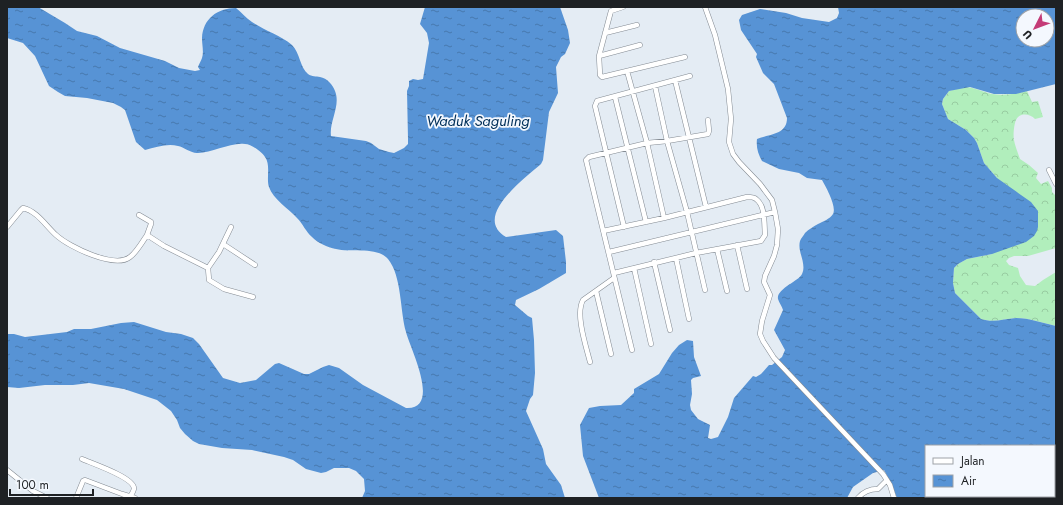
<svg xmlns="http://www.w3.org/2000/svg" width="1063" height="505" font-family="Jost,sans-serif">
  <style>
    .forest { fill: url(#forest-crowns) }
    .water { fill: url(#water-ripples); fill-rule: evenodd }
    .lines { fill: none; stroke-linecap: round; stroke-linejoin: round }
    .minor-casing { stroke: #848b93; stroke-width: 5.5 }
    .minor { stroke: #fff; stroke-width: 4.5 }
    .labels { text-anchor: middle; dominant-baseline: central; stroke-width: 3.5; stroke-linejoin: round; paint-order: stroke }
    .water-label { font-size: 15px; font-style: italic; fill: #012f59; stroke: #f4f8fe }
  </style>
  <defs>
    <pattern id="forest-crowns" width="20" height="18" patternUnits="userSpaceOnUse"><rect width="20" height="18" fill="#b1eebc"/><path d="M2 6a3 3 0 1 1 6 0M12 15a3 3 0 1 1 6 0" fill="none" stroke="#98cca1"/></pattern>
    <pattern id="water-ripples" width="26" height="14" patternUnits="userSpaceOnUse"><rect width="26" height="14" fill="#5793d5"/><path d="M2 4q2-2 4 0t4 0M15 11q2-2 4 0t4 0" fill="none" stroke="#4778ad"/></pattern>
  </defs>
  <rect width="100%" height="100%" fill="#e4ecf4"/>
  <path class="forest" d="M 964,87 C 974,87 983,92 992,94 C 1003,96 1016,94 1027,91 L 1032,102 L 1038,101 L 1043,117 L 1035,119 C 1030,114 1020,112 1016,120 C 1014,124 1013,136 1014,140 C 1015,146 1018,153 1020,159 L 1029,165 L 1038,173 L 1036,178 L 1041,184 L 1048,181 L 1052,188 L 1052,192 L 1056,196 L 1056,248 L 1028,256 L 1014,256 L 1009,258 L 1006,261 L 1009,265 L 1018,268 L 1020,276 L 1026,285 L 1035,286 L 1043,280 L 1056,272 L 1056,326 C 1043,323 1029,318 1016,318 C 1004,319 993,323 981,319 L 955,293 L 953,283 L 954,268 L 958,264 L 967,259 L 992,254 L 997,178 L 984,163 L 977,143 L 974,138 L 966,130 L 948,119 L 942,104 L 943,99 L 949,91 Z"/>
  <path class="water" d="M 7,7 L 38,7 L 65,23 L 77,31 L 97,36 L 120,48 L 165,61 L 179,68 L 195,71 L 200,70 L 198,67 C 199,64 201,61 202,58 C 204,52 202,45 202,38 C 203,19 217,8 236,8 C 241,12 246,18 252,22 C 265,31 280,35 292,45 C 300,53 300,68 308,74 C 312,77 316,76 320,77 C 327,78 333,85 335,91 C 341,106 329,121 331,136 L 366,141 L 371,143 L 379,149 L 389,152 L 394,153 L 404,148 L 408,144 L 408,139 L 407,91 L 409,86 L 409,81 L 413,79 L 418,80 L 423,79 L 429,43 L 427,33 L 420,24 L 425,7 L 560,7 L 568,30 L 570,43 L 565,54 L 561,57 L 556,67 L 558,93 L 549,112 L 543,160 L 541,164 C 524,179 472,217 506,237 L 556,230 L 563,236 L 566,262 L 566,273 L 539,289 L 516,300 L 515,305 L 528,316 L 532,318 L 534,340 L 535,373 L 533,395 L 530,399 L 526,411 L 543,449 L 546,464 L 561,485 L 565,498 L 362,498 L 365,491 L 364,479 L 356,471 L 349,468 L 334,468 L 326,472 L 321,473 L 306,469 L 293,460 L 284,457 L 252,450 L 222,448 L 199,444 L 193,441 L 185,434 L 180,428 L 177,420 L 171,411 L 157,400 L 124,389 L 89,383 L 73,385 L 45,385 L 19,388 L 7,387 L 7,334 L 14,334 L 25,337 L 67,332 L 74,329 L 91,329 L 121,323 L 134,322 L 166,332 L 181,334 L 193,338 L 199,344 L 223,378 L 240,383 L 256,380 L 275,364 L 279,363 L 304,374 L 309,374 L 323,367 L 329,365 L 339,368 L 363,385 L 406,408 C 442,410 410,348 406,332 C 400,312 402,276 388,259 C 377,246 351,253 336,249 C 327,247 318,243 312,237 C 306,232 303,224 297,218 C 289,209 273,199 269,187 C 266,178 271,165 265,157 C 262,152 251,144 245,144 C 231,142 212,153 198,153 C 192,154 184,147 178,146 C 168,143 156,147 145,150 L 136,142 L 125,110 L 121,107 L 113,103 L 87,98 L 65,96 L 58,92 L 49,86 L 35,56 L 23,43 L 7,38 Z
    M 838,7 L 1056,7 L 1056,84 L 1016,94 L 994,94 L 970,87 L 949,91 L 943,99 L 942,104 L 948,119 L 966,130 L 974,138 L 977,143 L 984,163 L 997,178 L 1031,202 L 1038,211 L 1038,227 L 1037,231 L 1034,236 L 1026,242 L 992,254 L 967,259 L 958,264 L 954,268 L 953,283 L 955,293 L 981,319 C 993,323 1004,319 1016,318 C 1029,318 1043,323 1056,326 L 1056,453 L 1054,453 L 1054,446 L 1027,446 L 1021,445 L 926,446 L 926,496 L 1054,496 L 1054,478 L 1056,479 L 1056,498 L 897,498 L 892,485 L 884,470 L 873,473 L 853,487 L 847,498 L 599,498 L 583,456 L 580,425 L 589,408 L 600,406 L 621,405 L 634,393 L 634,389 L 659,374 L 672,353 L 679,345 L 687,340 L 693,341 L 694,357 L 701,376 L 693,378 L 691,380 L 692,394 L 690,405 L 691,410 L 698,419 L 710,425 L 708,438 L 711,439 L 718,437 L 728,417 L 734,398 L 753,376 L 756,377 L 761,374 L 769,365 L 772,365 L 782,357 L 785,350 L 774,330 L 783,310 C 782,306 779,303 778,299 C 776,289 799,281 802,274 C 807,263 797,252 800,241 C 801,238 804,235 805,233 C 809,229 813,227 818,224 C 822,222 830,219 833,214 C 837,207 826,187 822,180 L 807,178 L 799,173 L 779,169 L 762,161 C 758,154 756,147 757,139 C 769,134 787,135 787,118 L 774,84 L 763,73 L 756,57 L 757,54 L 741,30 L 739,20 L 742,15 L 760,9 L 786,13 L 802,18 L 829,22 L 837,18 L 839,13 ZM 1023,16 L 1047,16 L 1047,40 L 1023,40 Z"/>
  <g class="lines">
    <g class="minor-casing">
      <path id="minor" d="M 705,7 L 715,35 L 728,89 L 731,119 L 729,142 L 733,154 L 739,162 L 760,184 L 772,200 L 775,212 L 778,229 L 777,245 L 774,256 L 765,276 L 764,282 L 770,295 L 762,321 L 760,334 L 763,341 L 774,358 L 883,474 L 890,485 L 894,498
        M 605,33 L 637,25
        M 640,45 L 599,56 L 600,75 L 602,77 L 685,57
        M 599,56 L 611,11 L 623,7
        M 627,71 L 647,143 L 664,218
        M 675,80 L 706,207
        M 655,86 L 667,141 L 687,212 L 705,290
        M 615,97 L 646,222
        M 1049,170 L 1056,184
        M 139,215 L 151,222 L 151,224 L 147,235 L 164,246 L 208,268
        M 7,227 L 21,210 L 23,208 C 37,211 46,226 56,235 C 69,247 115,269 130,257 C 136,253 143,241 147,235
        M 231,227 L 219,252 L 208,268 L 209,280 L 224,289 L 253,297
        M 624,227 L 595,106 L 597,101 L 690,76
        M 603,231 L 664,218 L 747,197 C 750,197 754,197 756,199 C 766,206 764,225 765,235 L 761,241 L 696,253 L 614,273
        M 223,244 L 255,265
        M 737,245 L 747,289
        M 717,249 L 727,291
        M 609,252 L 775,212
        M 676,258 L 689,319
        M 654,262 L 670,330
        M 634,268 L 651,344
        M 596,291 L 611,354
        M 632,350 L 586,160 L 589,157 L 647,143 L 667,141 L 708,134 L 709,131 L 708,120
        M 590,362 C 586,346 575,314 583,300 L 614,278
        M 82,459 C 91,463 133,477 134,488 C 134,491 131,495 130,497
        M 7,470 L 33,491 L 47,498
        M 76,498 L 83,481 L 85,480 L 122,494 L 135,498
        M 858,498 C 863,492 870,489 878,489 L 887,480"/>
    </g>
    <use href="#minor" class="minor"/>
  </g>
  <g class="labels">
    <g class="water-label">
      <text x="478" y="121">Waduk Saguling</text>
    </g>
  </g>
  <rect width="1063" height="505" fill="none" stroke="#1e2124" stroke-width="16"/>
  <rect x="925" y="445" width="130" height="52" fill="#f4f8fe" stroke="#9ea2a7"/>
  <rect x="933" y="458" width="20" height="6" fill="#ffffff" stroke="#9ea2a7"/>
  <text x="961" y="465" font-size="12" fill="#1e2124">Jalan</text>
  <rect x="933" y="475" width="20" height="12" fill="url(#water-ripples)" stroke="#9ea2a7"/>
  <text x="961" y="485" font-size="12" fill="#1e2124">Air</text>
  <g transform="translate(1035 28) rotate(228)"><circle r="19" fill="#f4f8fe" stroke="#9ea2a7"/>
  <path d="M0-3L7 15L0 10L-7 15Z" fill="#c43b77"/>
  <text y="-6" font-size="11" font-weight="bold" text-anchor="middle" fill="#1e2124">U</text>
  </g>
  <path d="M10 489v6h83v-6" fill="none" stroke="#1e2124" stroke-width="2"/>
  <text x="16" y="489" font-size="12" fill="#1e2124" stroke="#f4f8fe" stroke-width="3" paint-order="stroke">100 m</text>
</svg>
